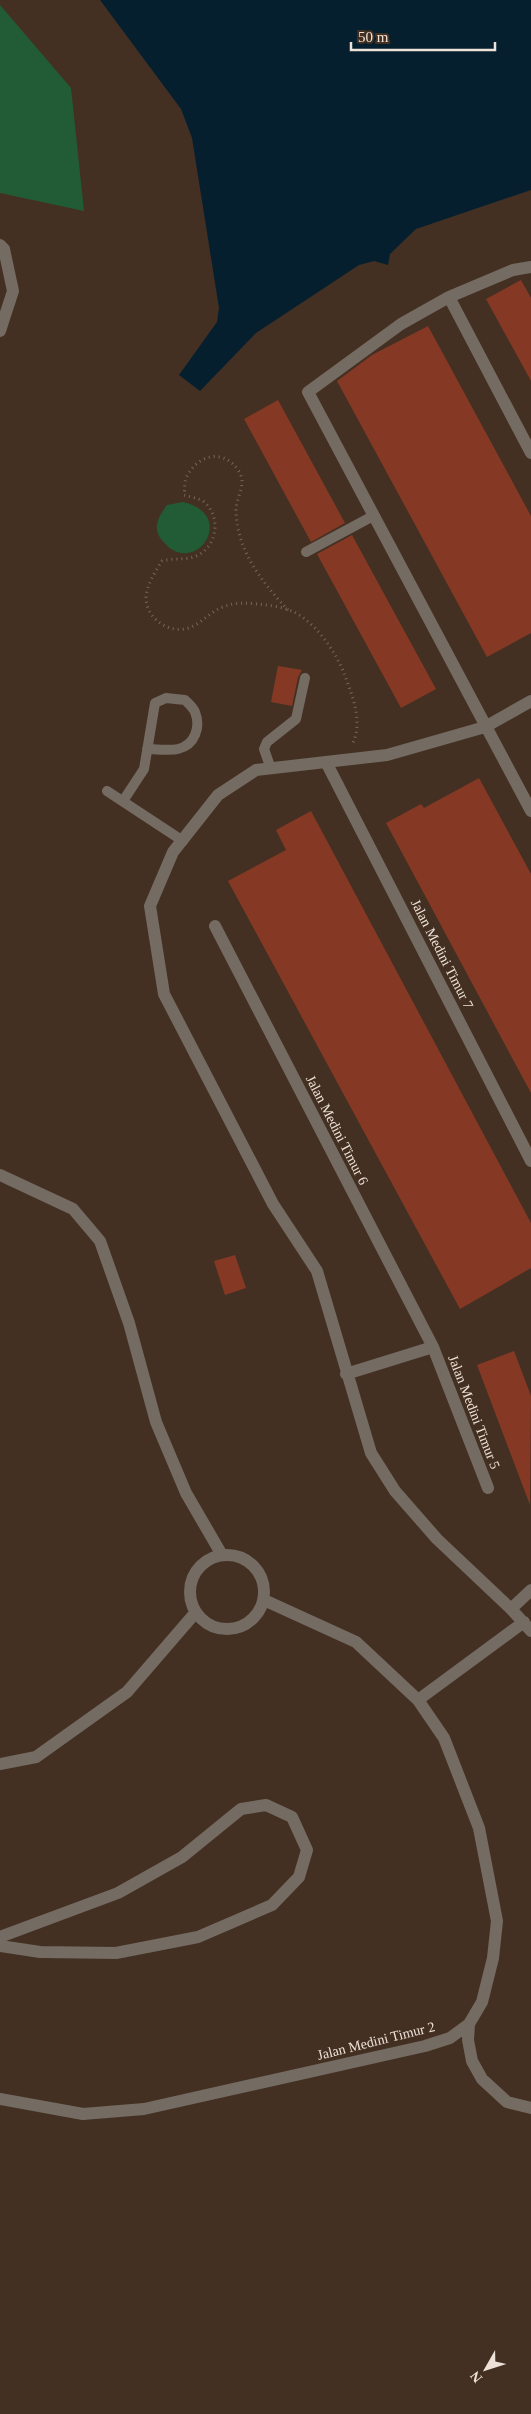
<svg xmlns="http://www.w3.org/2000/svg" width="531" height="2414" font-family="Georgia,serif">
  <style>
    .green { fill: #225c37 }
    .water { fill: #061f2f }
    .building { fill: #853924 }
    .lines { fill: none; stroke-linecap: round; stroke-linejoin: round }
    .path { stroke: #77665a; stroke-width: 3; stroke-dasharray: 1 4; stroke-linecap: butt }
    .lane { stroke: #746b63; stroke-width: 10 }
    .street { stroke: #746b63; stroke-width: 12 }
    .labels { text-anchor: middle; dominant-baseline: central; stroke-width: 5; stroke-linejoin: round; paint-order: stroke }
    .street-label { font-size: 14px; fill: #eee2d8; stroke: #433022 }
  </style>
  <rect width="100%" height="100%" fill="#433022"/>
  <path class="green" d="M 0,5 L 71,88 L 84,211 L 0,193 Z
    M 183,502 C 240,515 193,582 161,539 C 152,527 159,516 167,505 Z"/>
  <path class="water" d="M 100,0 L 531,0 L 531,190 L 416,229 L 390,254 L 388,265 L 374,261 L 359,265 L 256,333 L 200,391 L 179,375 L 217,322 L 219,308 L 192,138 L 181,109 Z"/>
  <path class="building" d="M 521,280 L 531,298 L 531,381 L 486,299 Z
    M 428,326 L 531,516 L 531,633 L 487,657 L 337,381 L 372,355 Z
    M 278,400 L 345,523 L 311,542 L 244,419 Z
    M 352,535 L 436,689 L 401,708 L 317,554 Z
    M 278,666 L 302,670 L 298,677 L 292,706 L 271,702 Z
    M 479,778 L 531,874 L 531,1093 L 386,823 L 421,804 L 424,808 Z
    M 311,811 L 531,1223 L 531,1268 L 460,1309 L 228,881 L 286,850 L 276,830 Z
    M 235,1255 L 246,1288 L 225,1295 L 214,1261 Z
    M 514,1351 L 531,1396 L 530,1505 L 477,1365 Z"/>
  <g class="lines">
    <path class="path" d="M 288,610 C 262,582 237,551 236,511 C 236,496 248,484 238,470 C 223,448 198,455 187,476 C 184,481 185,490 184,495 C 190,497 198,498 203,501 C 219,513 219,539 203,552 C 191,562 175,557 162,561 C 155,572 146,586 146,599 C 147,618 167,632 184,629 C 199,627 209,612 223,607 C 234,602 245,603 257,604 C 269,605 283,607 294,612 C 316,623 335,651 344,673 C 352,695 363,720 353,743"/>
    <path class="lane" d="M 306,552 L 373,516
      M 271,769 L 264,749 L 267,742 L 296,719 L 305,678
      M 107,791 L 183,841
      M 123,801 L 144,769 L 155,703 L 166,698 L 185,700 C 188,703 193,707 195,712 C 201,727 195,745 178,749 C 169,751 156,749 147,749"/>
    <path class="street" d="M 0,245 L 4,249 L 13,291 L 0,331
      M 531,267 L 513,270 L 449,297 L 401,324 L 308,392 L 531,811
      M 449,297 L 531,453
      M 531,701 L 485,727 L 387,755 L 256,770 L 218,795 L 173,852 L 150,906 L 164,994 L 273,1204 L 317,1271 L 371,1453 L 395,1491 L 437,1539 L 511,1609 L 531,1631
      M 326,762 L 531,1161
      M 215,926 L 433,1347 L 488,1488
      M 0,1175 L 73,1209 L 100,1241 L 129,1323 L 156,1422 L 186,1493 L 222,1555
      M 346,1374 L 433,1347
      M190 1592a37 37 0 1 1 74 0a37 37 0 1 1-74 0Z
      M 511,1609 L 531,1590
      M 418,1700 L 524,1622
      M 0,1764 L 36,1757 L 127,1692 L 196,1612
      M 0,1937 L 118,1893 L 182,1857 L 241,1809 L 266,1805 L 292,1817 L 307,1850 L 299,1877 L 272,1905 L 198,1937 L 116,1953 L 40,1952 L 0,1946
      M 469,2024 L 468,2040 L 472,2061 L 482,2079 L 507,2102 L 531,2108
      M 0,2099 L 83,2114 L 144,2109 L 425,2046 L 450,2038 L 469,2024 L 482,2002 L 493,1958 L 497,1921 L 479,1828 L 444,1738 L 418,1700 L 356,1642 L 264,1600"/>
  </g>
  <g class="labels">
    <g class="street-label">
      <text transform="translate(442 954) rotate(63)">Jalan Medini Timur 7</text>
      <text transform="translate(337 1130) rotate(63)">Jalan Medini Timur 6</text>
      <text transform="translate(474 1412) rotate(69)">Jalan Medini Timur 5</text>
      <text transform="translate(376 2041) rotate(-14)">Jalan Medini Timur 2</text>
    </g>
  </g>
  <g transform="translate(486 2369) rotate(231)" stroke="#433022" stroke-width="4" paint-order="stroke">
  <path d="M0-4L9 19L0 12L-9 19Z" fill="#eee2d8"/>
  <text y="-8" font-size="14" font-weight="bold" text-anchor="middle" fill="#eee2d8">N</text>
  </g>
  <path d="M351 42v8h144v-8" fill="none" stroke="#eee2d8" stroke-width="2.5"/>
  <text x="358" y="42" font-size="15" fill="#eee2d8" stroke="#433022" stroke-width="4" paint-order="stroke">50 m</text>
</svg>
